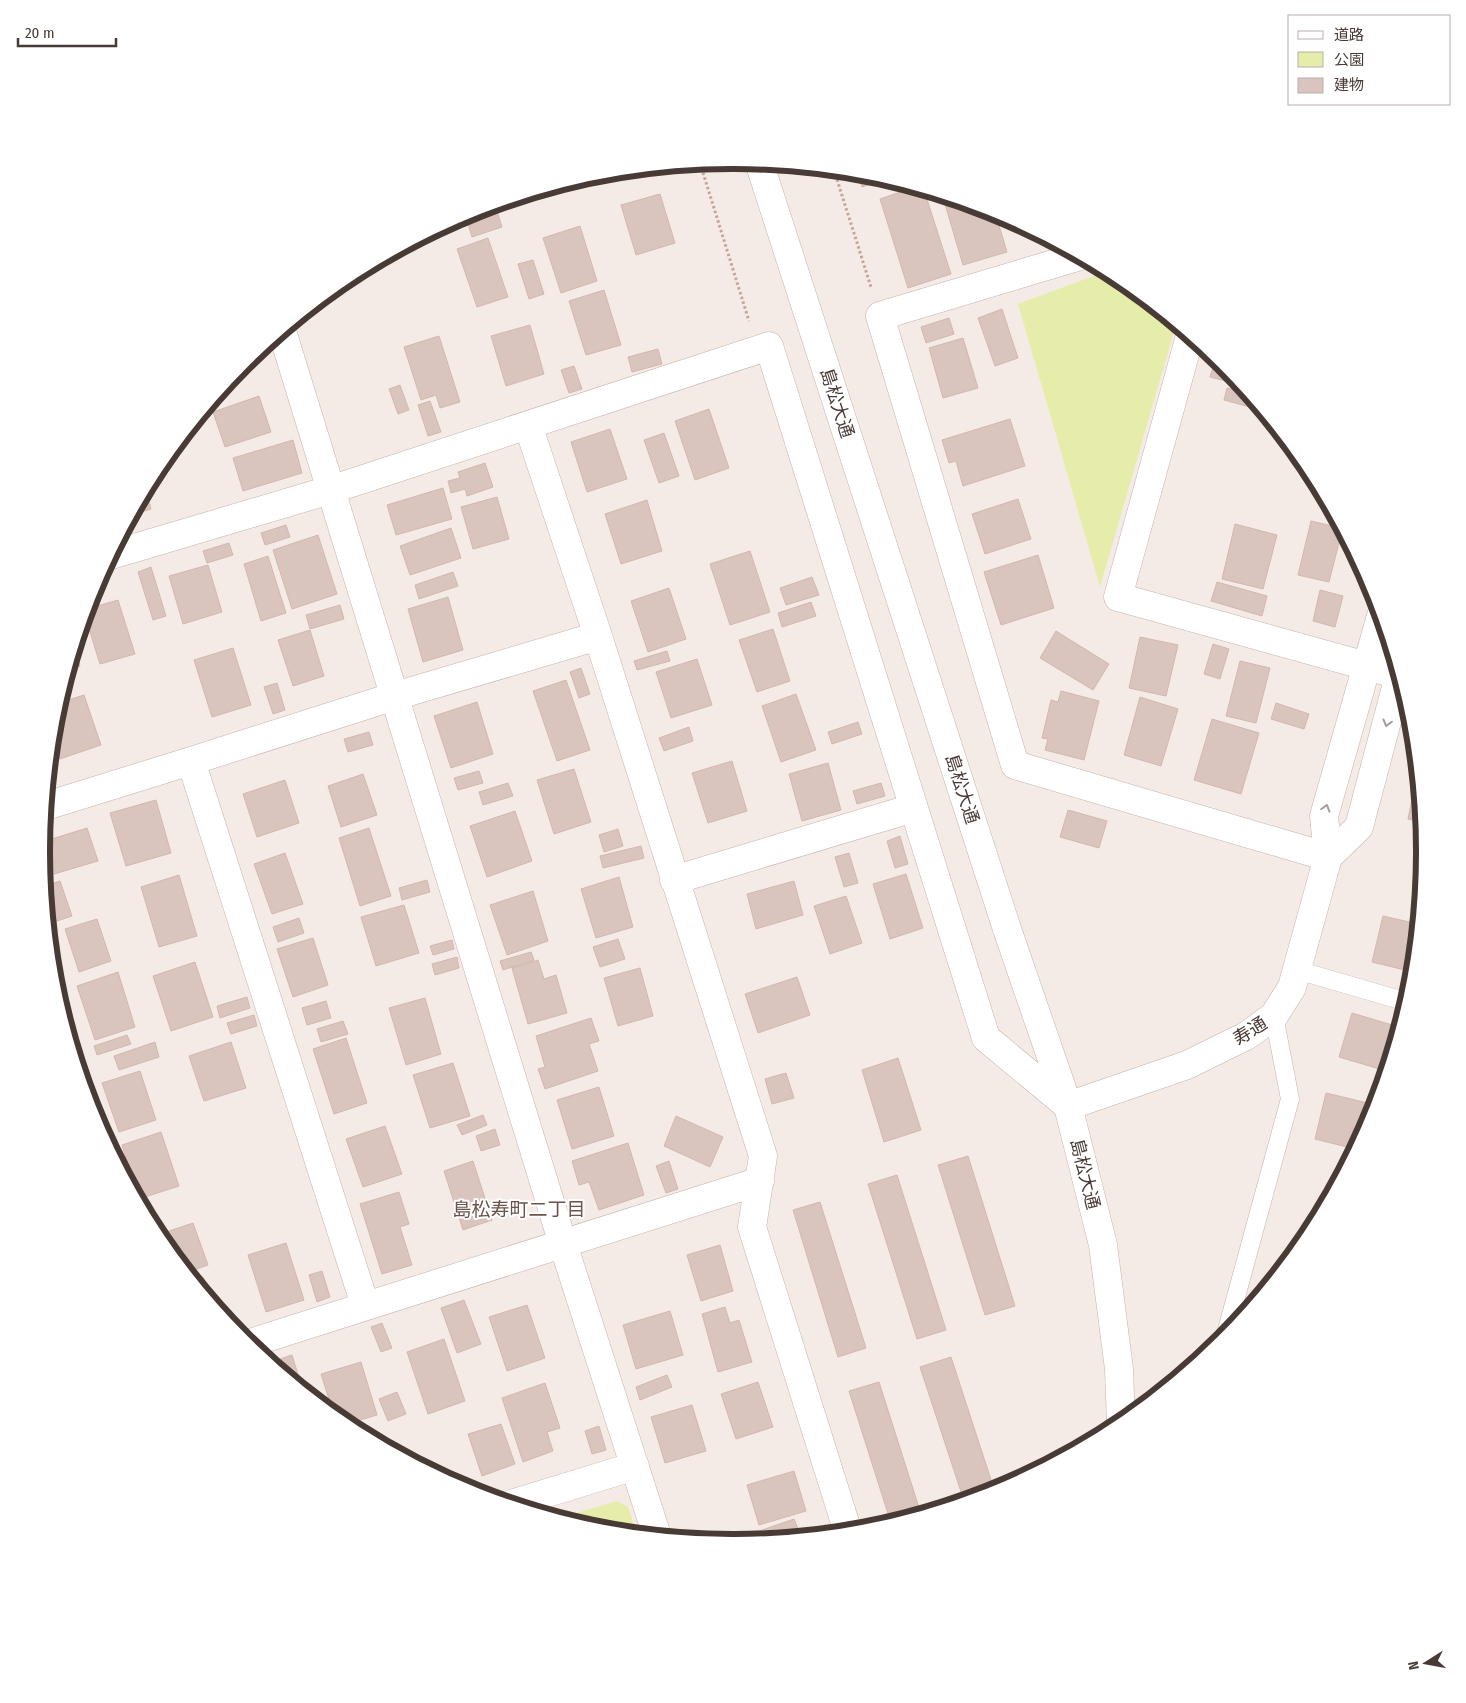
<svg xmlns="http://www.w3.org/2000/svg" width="1466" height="1703" font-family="'Fira Sans Condensed','Noto Sans JP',sans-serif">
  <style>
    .green { fill: #e6edab }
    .building { fill: #dac5be; stroke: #d3b7ad }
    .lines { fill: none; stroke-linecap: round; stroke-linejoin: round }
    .service-casing { stroke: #c4b3ab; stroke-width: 19 }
    .minor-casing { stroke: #c4b3ab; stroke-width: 29 }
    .tertiary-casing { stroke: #c4b3ab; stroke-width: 29 }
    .path { stroke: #c4a598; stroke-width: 3; stroke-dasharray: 2.5 2.5; stroke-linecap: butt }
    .service { stroke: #fff; stroke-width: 18 }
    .minor { stroke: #fff; stroke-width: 28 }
    .tertiary { stroke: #fff; stroke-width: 28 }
    .oneway { stroke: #a49c9a }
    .labels { text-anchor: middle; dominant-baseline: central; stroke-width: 4; stroke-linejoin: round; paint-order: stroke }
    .street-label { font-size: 18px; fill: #483a35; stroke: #fff }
    .neighbourhood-label { font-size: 19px; fill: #6c534b; stroke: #fff }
    .rim { fill: none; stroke: #483a35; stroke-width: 6 }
  </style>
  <rect width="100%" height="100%" fill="#f5ebe6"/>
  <path class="green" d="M 1107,271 L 1118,276 L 1176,325 L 1100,587 L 1018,304 Z
    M 617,1501 L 628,1507 L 637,1534 L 598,1530 L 560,1518 Z"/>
  <path class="building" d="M 857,172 L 867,173 L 871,184 L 862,187 Z
    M 915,187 L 924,190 L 951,274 L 908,288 L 880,199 Z
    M 660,194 L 675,243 L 636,255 L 621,205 Z
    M 958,200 L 995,212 L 1007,252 L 963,265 L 945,204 Z
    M 497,211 L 502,227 L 472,237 L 467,220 Z
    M 580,226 L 597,281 L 561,293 L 543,238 Z
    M 488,238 L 508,297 L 477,307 L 457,249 Z
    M 533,260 L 544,294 L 529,299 L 518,264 Z
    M 604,290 L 621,345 L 586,355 L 569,301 Z
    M 1002,309 L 1018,358 L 995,366 L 978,318 Z
    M 949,318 L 954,334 L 926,343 L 921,327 Z
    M 530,325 L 544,374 L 506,386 L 491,336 Z
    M 439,336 L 460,402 L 440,408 L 436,395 L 421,400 L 404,347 Z
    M 963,338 L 978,388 L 943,398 L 929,348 Z
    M 658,349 L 662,364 L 632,372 L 628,357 Z
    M 1216,357 L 1222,363 L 1241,385 L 1210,377 Z
    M 574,366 L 582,389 L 569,393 L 561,370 Z
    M 400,385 L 409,410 L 398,414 L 389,389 Z
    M 1227,388 L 1247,393 L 1252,398 L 1250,407 L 1224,400 Z
    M 259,396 L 271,432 L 225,447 L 213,412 Z
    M 430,401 L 441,432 L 428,436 L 418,405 Z
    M 709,409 L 729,468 L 695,480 L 675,421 Z
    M 1010,419 L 1025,466 L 963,486 L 956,461 L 949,463 L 942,440 Z
    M 610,429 L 627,479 L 587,492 L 571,442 Z
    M 664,433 L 679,476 L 659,483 L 644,440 Z
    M 293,440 L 302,473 L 243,491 L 233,458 Z
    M 485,463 L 493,487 L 467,496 L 465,489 L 451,493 L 448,481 L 460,478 L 458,472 Z
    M 443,488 L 452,519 L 396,535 L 387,505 Z
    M 146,490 L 151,509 L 132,515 Z
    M 497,497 L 509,539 L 473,549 L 461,507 Z
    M 1018,499 L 1031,539 L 985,554 L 972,514 Z
    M 647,500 L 662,551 L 621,564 L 605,514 Z
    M 1311,521 L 1341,528 L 1342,531 L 1329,582 L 1298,575 Z
    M 1235,524 L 1277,535 L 1263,589 L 1222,579 Z
    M 286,525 L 290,537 L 265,545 L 261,533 Z
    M 451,528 L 461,558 L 410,575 L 400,546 Z
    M 318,535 L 337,594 L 292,609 L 273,550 Z
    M 229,543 L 233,555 L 207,563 L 203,551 Z
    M 750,551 L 770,612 L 730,625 L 710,564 Z
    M 1038,555 L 1054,608 L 1001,625 L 984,572 Z
    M 268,556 L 286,613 L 261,621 L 244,564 Z
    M 208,565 L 222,612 L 183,624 L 169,576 Z
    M 151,567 L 166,616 L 153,620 L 138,572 Z
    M 453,572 L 458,586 L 419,599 L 415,585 Z
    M 812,577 L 819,595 L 786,605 L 780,588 Z
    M 1217,582 L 1267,596 L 1262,616 L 1211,601 Z
    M 669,588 L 686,639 L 648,652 L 631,601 Z
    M 1320,590 L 1343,596 L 1335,627 L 1313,621 Z
    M 448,597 L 463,650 L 423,662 L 408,609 Z
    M 118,600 L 135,654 L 100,664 L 85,616 L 87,609 Z
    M 811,602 L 816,616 L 782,627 L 778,613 Z
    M 340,605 L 344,619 L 310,629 L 306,615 Z
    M 773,629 L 790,681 L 757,692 L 739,640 Z
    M 310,630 L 324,676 L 293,686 L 278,640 Z
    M 1056,631 L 1109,664 L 1093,690 L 1040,658 Z
    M 1140,637 L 1178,645 L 1166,696 L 1129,688 Z
    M 1213,644 L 1229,649 L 1220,679 L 1204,674 Z
    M 233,648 L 251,705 L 212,717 L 194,660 Z
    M 75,651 L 80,666 L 69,670 Z
    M 667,651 L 670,661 L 637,670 L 634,661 Z
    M 697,659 L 712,705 L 671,718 L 656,672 Z
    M 1240,661 L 1270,668 L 1256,723 L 1226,716 Z
    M 581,668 L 590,694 L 579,698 L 570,672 Z
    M 566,680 L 590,750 L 557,761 L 533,691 Z
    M 277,683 L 285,710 L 273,714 L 264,687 Z
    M 1061,691 L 1099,701 L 1084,760 L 1045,750 L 1048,739 L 1042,738 L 1051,700 L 1058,702 Z
    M 796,694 L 816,750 L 781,762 L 762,706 Z
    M 84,695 L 101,745 L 60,759 L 53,737 L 55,716 L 59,703 Z
    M 1140,697 L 1178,709 L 1161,766 L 1124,755 Z
    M 477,702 L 493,754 L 451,768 L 434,716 Z
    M 1276,703 L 1309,714 L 1304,729 L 1271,719 Z
    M 1212,719 L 1259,733 L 1241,794 L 1194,780 Z
    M 858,722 L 862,734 L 832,744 L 828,732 Z
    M 689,727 L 693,741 L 664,751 L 659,738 Z
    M 369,732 L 373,745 L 348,752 L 344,739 Z
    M 732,761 L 747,811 L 708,823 L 692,773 Z
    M 828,763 L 841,810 L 802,821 L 789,774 Z
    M 574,769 L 591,822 L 554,834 L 537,780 Z
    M 479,771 L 483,783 L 458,790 L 454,778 Z
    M 363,774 L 377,815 L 341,827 L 328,786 Z
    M 1417,775 L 1422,822 L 1408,819 Z
    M 285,780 L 299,823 L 257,837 L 243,794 Z
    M 508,783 L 513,796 L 483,805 L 479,792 Z
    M 881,783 L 885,796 L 857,804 L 853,791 Z
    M 156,800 L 171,853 L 126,866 L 110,813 Z
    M 1068,810 L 1107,821 L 1099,848 L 1060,837 Z
    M 515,811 L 532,861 L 487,877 L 470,826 Z
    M 87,828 L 98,861 L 44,877 L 41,851 L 42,842 Z
    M 369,828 L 391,896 L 360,906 L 339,838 Z
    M 618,829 L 623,846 L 604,852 L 599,835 Z
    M 900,836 L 908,864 L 895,868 L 887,841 Z
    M 641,846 L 644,858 L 603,868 L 600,856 Z
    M 285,853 L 303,904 L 272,914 L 254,864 Z
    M 849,853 L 858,883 L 844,887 L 835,857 Z
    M 906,874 L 923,928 L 890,939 L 873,884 Z
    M 179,875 L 197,936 L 159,947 L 141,887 Z
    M 619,877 L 633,927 L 596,938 L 581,889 Z
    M 427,880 L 430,892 L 402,900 L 399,888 Z
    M 60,881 L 72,916 L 48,924 L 45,886 Z
    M 794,881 L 803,915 L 756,929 L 747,894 Z
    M 533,891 L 548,941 L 507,955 L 490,905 Z
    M 846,896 L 862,943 L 830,954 L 814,906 Z
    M 404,905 L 419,953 L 376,966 L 361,917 Z
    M 1383,916 L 1418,924 L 1413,972 L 1372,962 Z
    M 299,918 L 304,933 L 278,942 L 273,927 Z
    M 97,919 L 111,961 L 79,972 L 65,929 Z
    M 313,938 L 328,985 L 293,997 L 277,949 Z
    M 618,939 L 625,959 L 600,967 L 593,947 Z
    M 452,940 L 454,949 L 433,955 L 430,946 Z
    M 531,952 L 534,960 L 503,970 L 500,961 Z
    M 457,957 L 459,968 L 435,975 L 432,964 Z
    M 538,960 L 544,979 L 556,975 L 567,1013 L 528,1024 L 512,968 Z
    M 195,962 L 213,1017 L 171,1031 L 153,976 Z
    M 640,968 L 653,1016 L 618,1026 L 604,978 Z
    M 118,972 L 135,1027 L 95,1040 L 77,986 Z
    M 797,977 L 810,1015 L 758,1033 L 745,994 Z
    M 247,997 L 250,1008 L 220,1018 L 217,1006 Z
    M 425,998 L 441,1054 L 406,1065 L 389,1008 Z
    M 326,1001 L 331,1018 L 307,1025 L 302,1008 Z
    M 1352,1013 L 1399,1027 L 1386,1071 L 1339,1057 Z
    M 254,1015 L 257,1026 L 231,1034 L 227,1023 Z
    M 591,1018 L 599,1041 L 589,1044 L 598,1071 L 545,1089 L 538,1069 L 545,1067 L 536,1036 Z
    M 343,1021 L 348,1034 L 321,1042 L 317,1029 Z
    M 127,1035 L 131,1044 L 97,1055 L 94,1046 Z
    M 346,1038 L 367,1103 L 334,1114 L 313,1049 Z
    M 155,1042 L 159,1057 L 119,1070 L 114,1056 Z
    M 231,1042 L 246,1088 L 204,1101 L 189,1056 Z
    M 898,1058 L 921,1130 L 884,1142 L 862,1070 Z
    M 453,1063 L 470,1116 L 430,1128 L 413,1075 Z
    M 140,1071 L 156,1120 L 119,1132 L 102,1083 Z
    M 786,1073 L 794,1098 L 772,1104 L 765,1079 Z
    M 599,1087 L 614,1136 L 572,1149 L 557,1100 Z
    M 1326,1093 L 1376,1105 L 1372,1116 L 1355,1149 L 1315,1139 Z
    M 483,1115 L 487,1125 L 462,1135 L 457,1125 Z
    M 676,1116 L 723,1137 L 710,1167 L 664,1146 Z
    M 385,1126 L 402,1174 L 363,1187 L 346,1139 Z
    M 495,1129 L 500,1145 L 481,1151 L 476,1136 Z
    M 161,1132 L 179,1186 L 139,1199 L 122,1145 Z
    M 628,1143 L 644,1195 L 599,1210 L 589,1182 L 579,1185 L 572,1161 Z
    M 968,1156 L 1015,1306 L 985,1315 L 938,1165 Z
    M 473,1161 L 492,1220 L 463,1230 L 444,1171 Z
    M 669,1161 L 678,1189 L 666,1193 L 656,1166 Z
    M 897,1175 L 946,1330 L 917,1339 L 868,1184 Z
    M 399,1192 L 409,1224 L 400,1227 L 412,1265 L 382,1274 L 360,1204 Z
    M 820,1202 L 866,1348 L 838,1357 L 793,1210 Z
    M 193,1223 L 208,1265 L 188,1272 L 157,1235 Z
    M 286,1243 L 304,1300 L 266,1312 L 248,1255 Z
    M 720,1245 L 733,1291 L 701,1301 L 687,1255 Z
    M 322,1271 L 330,1297 L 317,1302 L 309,1275 Z
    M 203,1277 L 212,1301 L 194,1280 Z
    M 464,1300 L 481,1344 L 457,1353 L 441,1308 Z
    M 527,1305 L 545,1358 L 507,1371 L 489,1317 Z
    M 725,1307 L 730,1323 L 739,1320 L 752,1362 L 718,1372 L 702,1314 Z
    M 670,1311 L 683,1355 L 636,1369 L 623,1325 Z
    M 382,1323 L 392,1348 L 381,1352 L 371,1327 Z
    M 444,1339 L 465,1401 L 428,1414 L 407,1352 Z
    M 292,1355 L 300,1381 L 295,1382 L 271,1362 Z
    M 951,1357 L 995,1492 L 964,1501 L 920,1367 Z
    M 361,1362 L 377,1415 L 346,1424 L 334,1415 L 321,1374 Z
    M 667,1375 L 672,1387 L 640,1400 L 636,1387 Z
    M 758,1382 L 773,1427 L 736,1439 L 721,1394 Z
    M 879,1382 L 921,1514 L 891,1523 L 849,1391 Z
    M 545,1383 L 560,1428 L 547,1432 L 553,1451 L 523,1462 L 502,1398 Z
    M 397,1392 L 406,1414 L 388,1421 L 379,1399 Z
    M 692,1405 L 706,1451 L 665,1463 L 651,1417 Z
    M 501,1424 L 515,1464 L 482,1476 L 468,1434 Z
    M 599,1426 L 606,1450 L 592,1454 L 585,1431 Z
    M 794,1471 L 806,1511 L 759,1525 L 747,1485 Z
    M 794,1519 L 799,1531 L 775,1539 L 737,1543 L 736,1539 Z"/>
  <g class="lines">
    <g class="service-casing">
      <path id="service" d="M 1297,970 L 1407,1002
        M 1225,1337 L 1290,1099 L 1274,1016"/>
    </g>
    <g class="minor-casing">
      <path id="minor" d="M 1080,256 L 880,316 L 1015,765 L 1328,857
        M 282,331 L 563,1244 L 657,1536
        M 1190,336 L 1118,597 L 1399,675
        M 528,425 L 598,636 L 763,1156 L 752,1227 L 848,1532
        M 111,555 L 330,490 L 769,346 L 986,1038 L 1068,1106
        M 191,761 L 365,1305
        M 46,806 L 191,761 L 395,696 L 598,636
        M 674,880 L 913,808
        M 247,1344 L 760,1181
        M 511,1504 L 635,1466"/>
    </g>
    <g class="tertiary-casing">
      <path id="tertiary" d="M 759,162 L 1007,929 L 1068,1106 L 1103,1245 L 1119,1369 L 1121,1424
        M 1328,857 L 1359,827 L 1399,676
        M 1068,1106 L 1187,1065 L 1246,1036 L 1274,1016 L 1292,987 L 1328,857 L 1324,816 L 1381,616"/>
    </g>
    <path class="path" d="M 700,163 L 749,321
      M 834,170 L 871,287"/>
    <use href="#service" class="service"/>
    <use href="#minor" class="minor"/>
    <use href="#tertiary" class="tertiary"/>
  </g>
  <defs><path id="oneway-chevron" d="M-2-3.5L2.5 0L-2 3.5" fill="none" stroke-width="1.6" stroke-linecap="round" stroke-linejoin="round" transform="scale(1.25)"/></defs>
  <g class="oneway">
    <use href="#oneway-chevron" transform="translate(1387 723) rotate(105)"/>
    <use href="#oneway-chevron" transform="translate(1326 808) rotate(-74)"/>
  </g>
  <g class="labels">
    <g class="street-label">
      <text transform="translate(837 403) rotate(72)">島松大通</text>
      <text transform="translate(962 789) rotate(72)">島松大通</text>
      <text transform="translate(1250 1031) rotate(-32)">寿通</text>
      <text transform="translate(1085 1174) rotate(76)">島松大通</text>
    </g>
    <g class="neighbourhood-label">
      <text x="519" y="1209">島松寿町二丁目</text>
    </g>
  </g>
  <path d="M0 0H1466V1703H0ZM732 169H734A682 682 0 0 1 1416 851V852A682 682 0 0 1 734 1534H732A682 682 0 0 1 50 852V851A682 682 0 0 1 732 169Z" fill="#fff" fill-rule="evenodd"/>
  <path class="rim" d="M732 169H734A682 682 0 0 1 1416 851V852A682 682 0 0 1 734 1534H732A682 682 0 0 1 50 852V851A682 682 0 0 1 732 169Z"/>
  <rect x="1288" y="15" width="162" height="90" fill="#ffffff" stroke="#b6b0ae"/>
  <rect x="1298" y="31" width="25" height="8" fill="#ffffff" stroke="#b6b0ae"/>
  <text x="1334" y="40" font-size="15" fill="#483a35">道路</text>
  <rect x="1298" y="52" width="25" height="15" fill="#e6edab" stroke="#b6b0ae"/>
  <text x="1334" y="65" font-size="15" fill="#483a35">公園</text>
  <rect x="1298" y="78" width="25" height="15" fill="#dac5be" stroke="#b6b0ae"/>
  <text x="1334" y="90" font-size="15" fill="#483a35">建物</text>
  <g transform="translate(1426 1663) rotate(259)" stroke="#ffffff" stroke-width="4" paint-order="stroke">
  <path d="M0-4L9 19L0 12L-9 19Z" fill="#483a35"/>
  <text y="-8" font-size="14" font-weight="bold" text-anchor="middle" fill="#483a35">N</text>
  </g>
  <path d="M18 38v8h98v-8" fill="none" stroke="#483a35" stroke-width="2.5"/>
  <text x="25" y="38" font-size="15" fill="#483a35" stroke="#ffffff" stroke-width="4" paint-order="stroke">20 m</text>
</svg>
